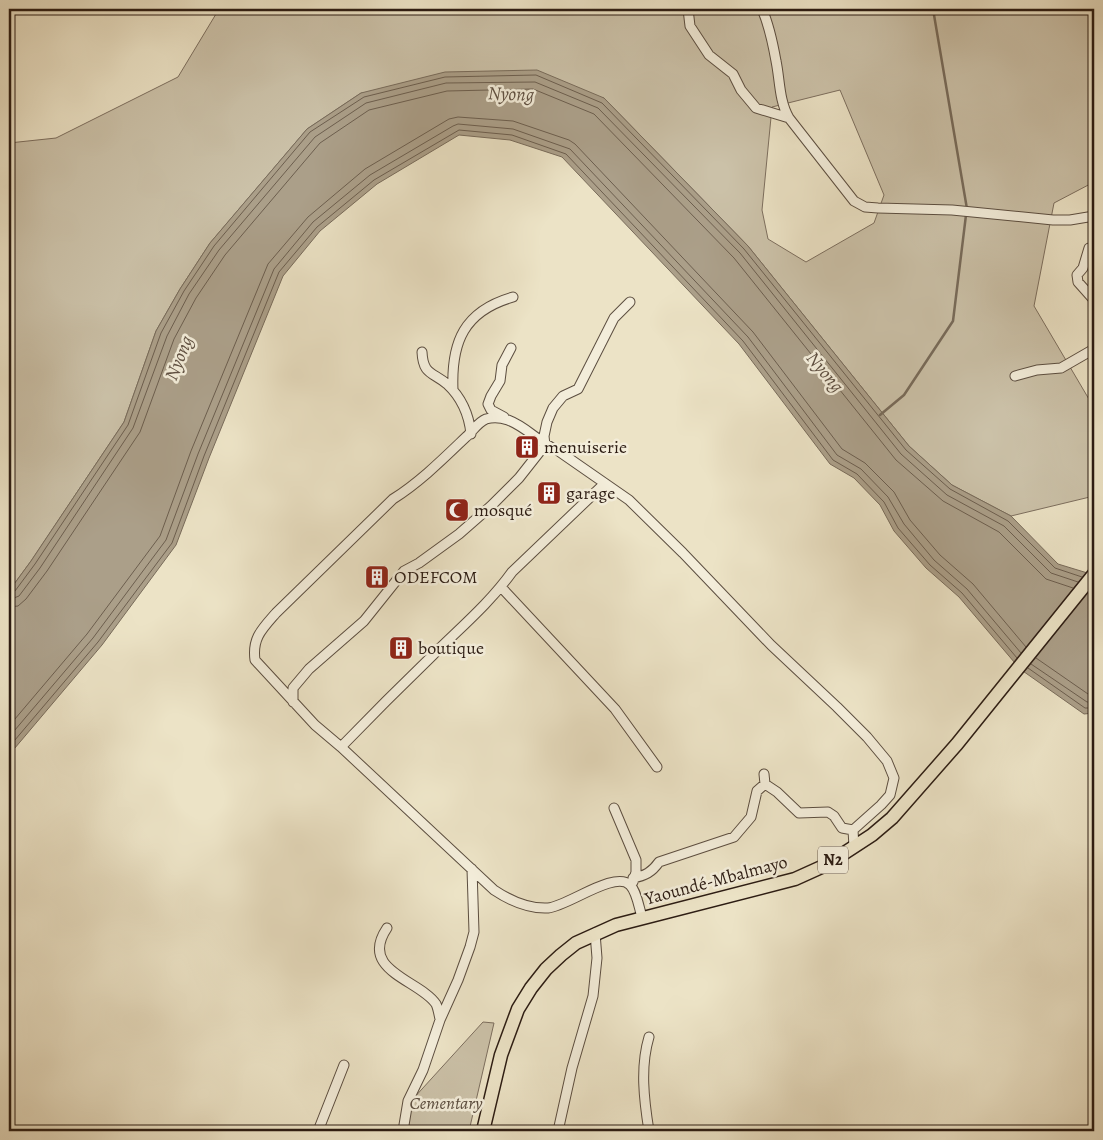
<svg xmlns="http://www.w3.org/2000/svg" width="1103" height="1140" font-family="Alegreya,serif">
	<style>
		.green { fill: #cbc1a8; stroke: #7c6e5e; fill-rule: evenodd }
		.water { fill: #ab9f89; stroke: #786b5a }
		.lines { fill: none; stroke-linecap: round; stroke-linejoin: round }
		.shore { stroke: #6c5e4e; stroke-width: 1 }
		.stream { stroke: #786b5a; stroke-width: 2.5 }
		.minor-casing { stroke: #5c4e40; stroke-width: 11 }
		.highway-casing { stroke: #2c1c13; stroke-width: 15 }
		.minor { stroke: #f3edda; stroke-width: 9 }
		.highway { stroke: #ece3c6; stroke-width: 12 }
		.labels { text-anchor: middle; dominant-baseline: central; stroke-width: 5; stroke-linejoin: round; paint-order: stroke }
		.shield { fill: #f3edda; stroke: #685b4f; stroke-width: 1 }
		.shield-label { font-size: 16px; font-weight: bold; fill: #2c1c13 }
		.poi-label { font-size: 18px; fill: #2c1c13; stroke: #f3edda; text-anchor: start }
		.street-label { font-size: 18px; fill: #2c1c13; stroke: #f3edda }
		.park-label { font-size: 18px; font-style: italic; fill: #5c4e40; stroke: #f3edda }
		.water-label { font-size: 19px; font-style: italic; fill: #5f5042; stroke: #f3edda }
	</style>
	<rect width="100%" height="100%" fill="#ece3c6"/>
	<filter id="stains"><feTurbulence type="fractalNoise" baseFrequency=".004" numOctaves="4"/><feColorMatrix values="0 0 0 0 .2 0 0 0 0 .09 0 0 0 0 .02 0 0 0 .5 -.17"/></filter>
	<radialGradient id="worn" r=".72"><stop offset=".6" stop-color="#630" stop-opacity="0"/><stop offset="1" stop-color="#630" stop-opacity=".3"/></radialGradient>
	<path class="green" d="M219,9H1090L1094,27V182L1054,203L1034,306L1093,406L1094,496L1011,516L952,485L909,446L748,246L604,98L361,93L307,129L210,243L180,289L156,331L124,422L31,561L9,591V143L56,138L178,77ZM840,90L884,195L874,223L806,262L768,239L762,210L772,107Z
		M483,1022L494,1023L469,1131H406L412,1100Z"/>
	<path class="water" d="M537,70L604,98L748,246L909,446L952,485L1011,516L1058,564L1094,575V713L1084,714L1020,669L959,597L926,568L894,531L880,505L854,478L830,464L739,344L562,157L510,140L459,135L377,184L320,231L283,276L209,458L176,545L102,645L9,755V591L31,561L124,422L156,331L180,289L210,243L307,129L361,93L445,72Z"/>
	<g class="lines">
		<path class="shore" d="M9,593L15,591L35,564L128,425L161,333L184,291L214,246L310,132L364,97L445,77L536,75L602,103L744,249L906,450L950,489L1008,521L1055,568L1082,577
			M9,600L19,596L40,568L133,428L167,336L189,294L219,250L315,137L366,103L446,83L535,82L598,108L740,253L901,454L947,495L1004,526L1051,573L1078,582
			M9,607L18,606L26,599L47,571L140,432L174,339L196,298L225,255L320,143L369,110L447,91L533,89L594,114L734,258L896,460L943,501L999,532L1046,579L1073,588
			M1036,658L1088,694H1094
			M1031,664L1087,702H1094
			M1028,668L1085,708H1094
			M9,726L87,634L160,536L191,451L268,264L308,217L365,169L449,119L458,117L513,121L569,140L575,144L753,332L842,449L865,463L894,492L910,520L940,555L973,584L1026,647
			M9,737L93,638L166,540L198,454L274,269L313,222L370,175L453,126L458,124L513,129L570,149L748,337L837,455L861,469L888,497L904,524L934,560L967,589L1021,653
			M9,747L98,642L172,543L204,456L279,272L317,227L374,180L459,130L512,135L566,154L743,341L833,460L857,474L884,502L898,528L930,565L962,593L1017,658"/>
		<path class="stream" d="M933,9L967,209
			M880,415L904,395L953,321L966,215"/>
		<defs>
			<path id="minor" d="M688,9L690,26L709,55L733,74L741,90L756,108L789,118
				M762,9C769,25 773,44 776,61C780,80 779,101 789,118L854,201L865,207L878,208L952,210L1053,220H1070L1094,216
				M1089,248L1083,268L1077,275L1078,282L1094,300
				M422,352C423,375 433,372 447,384C461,397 469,415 471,434
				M1015,376L1037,370L1061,368L1094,349
				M453,390C451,342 464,311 513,297
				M504,417L491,410L488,404L491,396L500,381L502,365L511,348
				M501,587L615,709L657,767
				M293,702V688L309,669L364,621L404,571L419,563L459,534L491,506L519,478L545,445L544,436L547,422L553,408L563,396L578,389L614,318L630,302
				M341,747C371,716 402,685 433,655C460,628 489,604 512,572L604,484
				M764,774L765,784L777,792L799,813L828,812L834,816L842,828L853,830
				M614,808L636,860V872L633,882
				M633,878C645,876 652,872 659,862L734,837L751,817L757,791L765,784
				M642,917C639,908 637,892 630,885C615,870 568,906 548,908C528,909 509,900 494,890L341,747L315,725L255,660C252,638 262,629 276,613L393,499C420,482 443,459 466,437C472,432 478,422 486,419C493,417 502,418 508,420C527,427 539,443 557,450L629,500L683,553L771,645L837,707L867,737L887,761L894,778L890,795L881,805L853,830L854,847
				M387,928C358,971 420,980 436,1004C438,1008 439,1015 440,1019
				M649,1037C640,1067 644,1100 649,1131
				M318,1131L344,1065
				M403,1131L408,1101L423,1070L440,1020L458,980L470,947L474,932L472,869
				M558,1131L572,1068L593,996L597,958L595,933"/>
			<path id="highway" d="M483,1131L501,1055L518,1009L531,988L546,969L561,955L576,943L616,925L795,879L826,865L872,835L892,818L957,744L1094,574"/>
		</defs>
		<use href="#minor" class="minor-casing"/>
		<use href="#highway" class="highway-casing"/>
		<use href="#minor" class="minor"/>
		<use href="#highway" class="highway"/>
	</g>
	<defs>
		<symbol id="building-square" viewBox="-11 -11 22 22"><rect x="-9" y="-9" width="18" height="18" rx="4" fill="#8f2418" stroke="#f3edda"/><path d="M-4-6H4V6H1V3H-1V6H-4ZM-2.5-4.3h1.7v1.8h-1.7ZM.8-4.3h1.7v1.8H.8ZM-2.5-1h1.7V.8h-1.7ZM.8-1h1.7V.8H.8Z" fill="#fff"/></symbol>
		<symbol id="mosque-square" viewBox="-11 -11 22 22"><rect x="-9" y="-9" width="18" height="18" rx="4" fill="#8f2418" stroke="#f3edda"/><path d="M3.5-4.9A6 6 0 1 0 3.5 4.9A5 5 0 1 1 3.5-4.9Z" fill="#fff"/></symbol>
	</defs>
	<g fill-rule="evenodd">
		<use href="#building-square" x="513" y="433" width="28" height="28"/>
		<use href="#building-square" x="535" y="479" width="28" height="28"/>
		<use href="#mosque-square" x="443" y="496" width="28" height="28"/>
		<use href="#building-square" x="363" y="563" width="28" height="28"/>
		<use href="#building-square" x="387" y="634" width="28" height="28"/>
	</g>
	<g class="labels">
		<rect class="shield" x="818" y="846.5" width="30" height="27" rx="4"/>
		<g class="shield-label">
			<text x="833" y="860">N2</text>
		</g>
		<g class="poi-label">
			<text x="544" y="447">menuiserie</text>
			<text x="566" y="493">garage</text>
			<text x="474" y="510">mosqué</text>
			<text x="394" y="577">ODEFCOM</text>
			<text x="418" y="648">boutique</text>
		</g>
		<g class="street-label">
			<text transform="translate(716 880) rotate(-15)">Yaoundé-Mbalmayo</text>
		</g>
		<g class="park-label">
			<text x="446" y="1103">Cementary</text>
		</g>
		<g class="water-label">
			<text transform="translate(511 94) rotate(2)">Nyong</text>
			<text transform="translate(179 358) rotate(-68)">Nyong</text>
			<text transform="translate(825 372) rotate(50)">Nyong</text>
		</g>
	</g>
	<rect width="1103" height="1140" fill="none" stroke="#ece3c6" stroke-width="30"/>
	<rect x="10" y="10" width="1083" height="1120" fill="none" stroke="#2c1c13" stroke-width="2.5"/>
	<rect x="15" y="15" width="1073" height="1110" fill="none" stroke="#2c1c13"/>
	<rect width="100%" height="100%" filter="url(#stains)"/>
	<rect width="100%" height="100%" fill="url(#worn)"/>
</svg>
